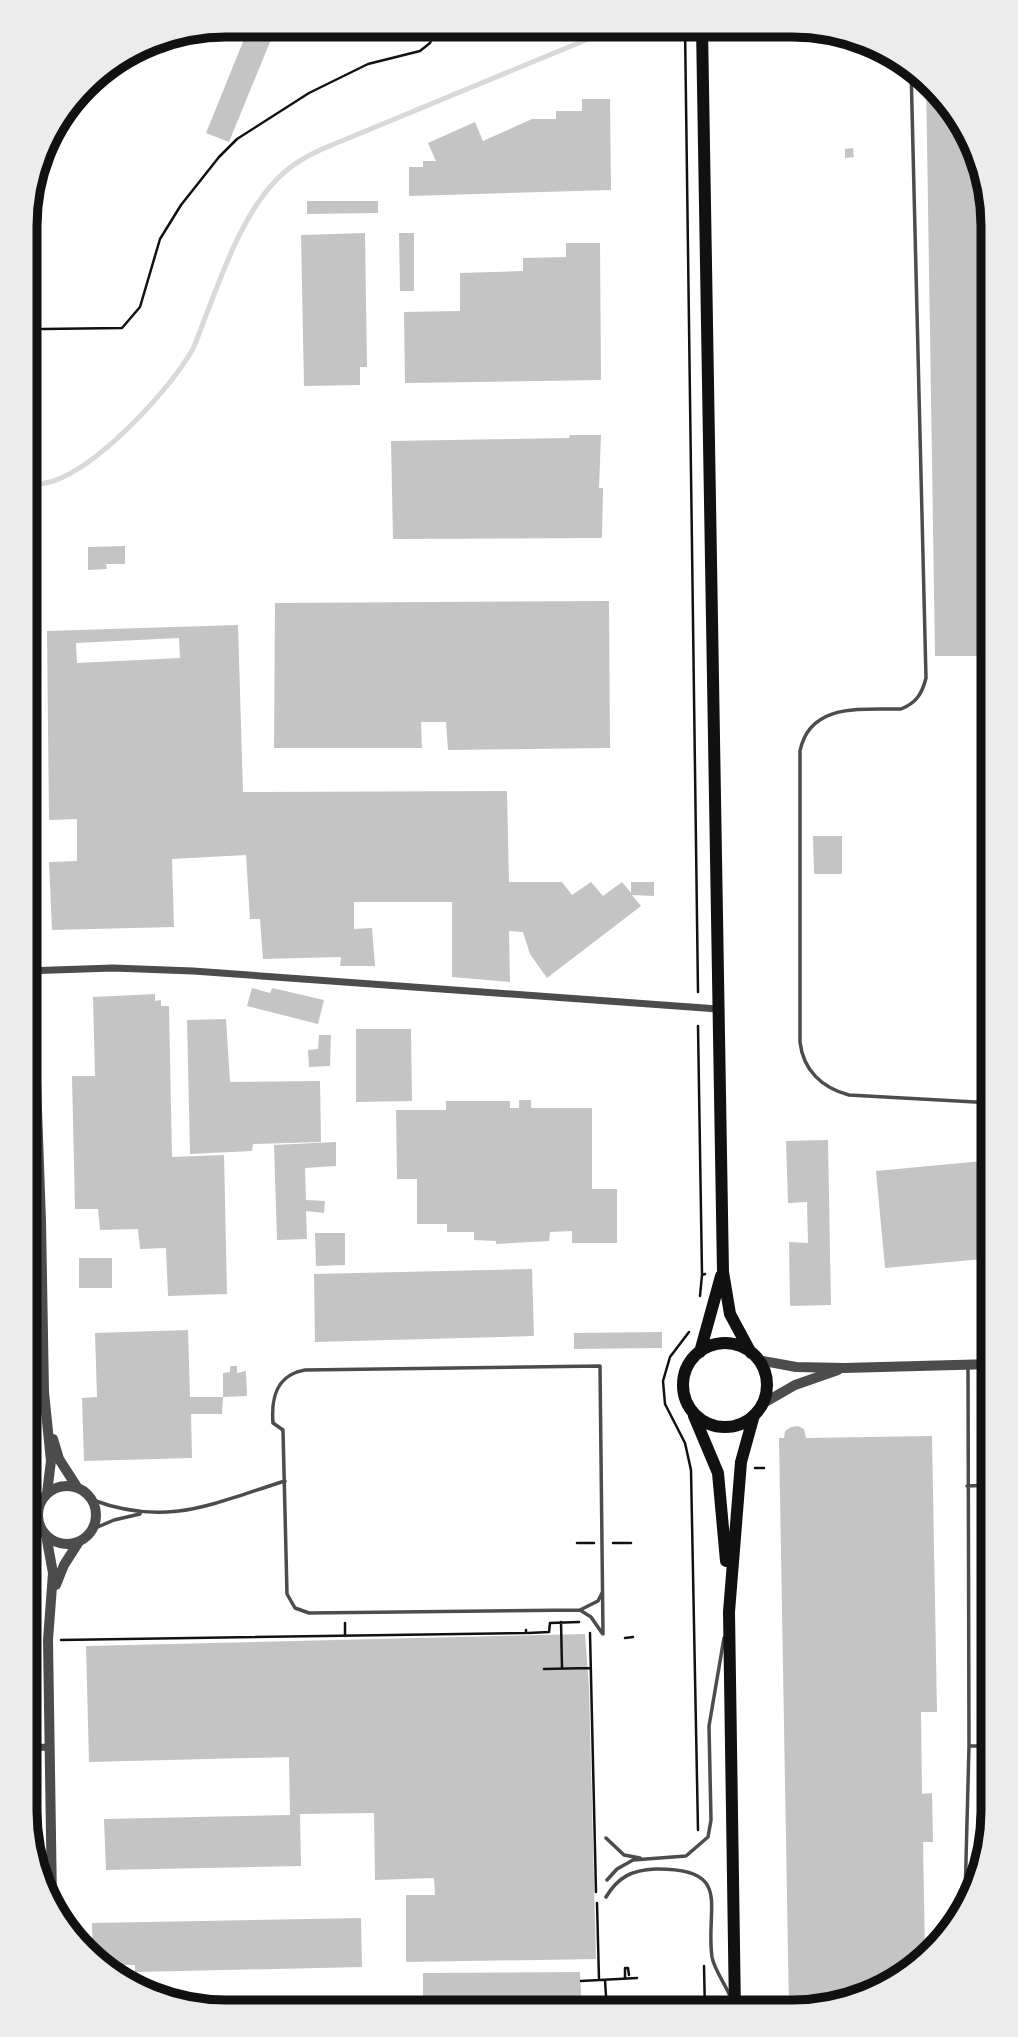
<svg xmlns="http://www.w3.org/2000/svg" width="1018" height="2037" font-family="'Varela Round',sans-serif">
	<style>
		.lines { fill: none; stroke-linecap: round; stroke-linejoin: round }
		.stream { stroke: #d9d9d9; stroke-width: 5 }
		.building { fill: #c4c4c4; fill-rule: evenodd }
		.path { stroke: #111; stroke-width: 2.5 }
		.service { stroke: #4c4c4c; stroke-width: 3.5 }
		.minor { stroke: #4c4c4c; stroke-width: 7 }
		.tertiary { stroke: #4c4c4c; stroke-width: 10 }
		.primary { stroke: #111; stroke-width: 12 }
		.rim { fill: none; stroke: #111; stroke-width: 9 }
	</style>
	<rect width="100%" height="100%" fill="#fff"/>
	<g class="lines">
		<path class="stream" d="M29,486C39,484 51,483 61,478C106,458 168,391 193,349C216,293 240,208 287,170C304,156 324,148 344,140L617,27"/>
	</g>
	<path class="building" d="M249,27L272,37L229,142L206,133Z
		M926,76L983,161L993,226V811H991L989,656H935Z
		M582,99H610L611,190L409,196V167H423V161H436L428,143L475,122L483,141L532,119H556V111H582Z
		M853,148L854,157L845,158V149Z
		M307,201H378V213L307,214Z
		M365,233L367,367H360V385L304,386L301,235Z
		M399,233H414V291H400Z
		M566,243H600L601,380L405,383L404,312L460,311V273L523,271V258L566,257Z
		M570,435H601L599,488H603L602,538L393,539L391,441L569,438Z
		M125,546V564H106L107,569L88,570V547Z
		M609,601L610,748L448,750L446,722H421L422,748H274L275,603Z
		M238,625L243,792L507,791L509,882H562L572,895L591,882L603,896L622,882L631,893V882H654V896L632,895L641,906L547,978L530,954L523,932L509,931L510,982L452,977V902H354V929L372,928L375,966H340L341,957L263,959L260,919H250L246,855L172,859L174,927L52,930L49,862L77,861V819L49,820L47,631ZM179,638L180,658L77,663L76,643Z
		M813,836H842V874H814Z
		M252,988L270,993L272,988L324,1000L318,1024L247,1006Z
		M155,994V1001L161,1000V1006H169L172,1157L224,1155L227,1294L168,1296L166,1248L140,1249L138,1229L100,1230L98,1209H75L72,1076H95L93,997Z
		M226,1019L230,1082L320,1081L321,1142L253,1144L252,1151L190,1154L187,1020Z
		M356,1029H411L412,1101L356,1102Z
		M319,1035H331L330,1066L309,1067L308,1050L318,1049Z
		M519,1100H531V1108H592V1189H617V1243H572V1231L550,1232L549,1241L496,1244V1241L474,1240V1232H447V1224H417V1179H397L396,1110H446V1101H510V1108H519Z
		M828,1140L831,1305L790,1306L789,1242L808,1243L807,1202L788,1203L786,1141Z
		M336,1142V1166L305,1168L306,1200L325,1201L324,1213L306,1211L307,1239L277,1240L274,1145Z
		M993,1160V1258L885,1268L876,1171Z
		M315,1233H345V1265L316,1266Z
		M79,1258H112V1288H79Z
		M532,1269L534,1336L315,1342L314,1274Z
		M188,1330L190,1397H223L222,1414H191L192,1458L84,1461L82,1398L97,1397L95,1333Z
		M662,1332V1348L574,1349V1333Z
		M230,1366H237V1373L246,1371L247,1396L223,1397V1373L230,1372Z
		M798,1426L804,1429L806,1438L932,1436L937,1712H921L922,1794L932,1793L933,1842H923L925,1953L857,2002L789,2012L779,1438H784L785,1431L791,1427Z
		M993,1538V1733H989L984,1539Z
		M585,1634L589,1687L596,1959L406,1962V1895H435L434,1878L375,1880L374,1813L300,1814L301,1866L106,1870L104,1819L290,1815L289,1757L89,1762L86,1646Z
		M989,1778H993V1825L990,1832Z
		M361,1918L362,1967L135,1972V1965H121V1971H112L93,1962L92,1923Z
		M580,1972L582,2012L324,2011V2004L423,2003V1973Z
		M244,2005L245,2011H199L188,2006Z"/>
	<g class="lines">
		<path class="path" d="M685,27L698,992
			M109,77L113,62
			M41,156L47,155L55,139L65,129
			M42,329L122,328L140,307L160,239L181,205L219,157L237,139L309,93L368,64L420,51L430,43L437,26
			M698,1026L702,1274
			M700,1296L702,1275L705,1274
			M689,1332L670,1357L663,1381L665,1404L685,1443L691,1470L698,1830
			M755,1468H764
			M27,1511V1525L32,1539
			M577,1543H594
			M613,1543H631
			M561,1622L562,1668
			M345,1623V1636
			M528,1633L549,1632L550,1623L579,1622
			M590,1633L596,1892
			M625,1638L633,1637
			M61,1640L526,1633V1630
			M544,1669L591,1668
			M597,1903L599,1980
			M704,1966L705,2012
			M625,1978V1968H628L629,1975
			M605,1980L607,2012
			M581,1981L637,1978"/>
		<path class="service" d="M911,68L926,678C922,694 916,703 901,709C862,710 810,702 800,751V1042C803,1070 822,1088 849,1095L993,1103
			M967,1486L993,1485
			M25,1500L40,1505
			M93,1500C167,1528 214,1503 285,1481
			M93,1529L114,1520L140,1514
			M602,1593L598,1601L580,1610L309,1613L295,1608L287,1594L283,1430L273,1423C271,1398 276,1375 305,1370L600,1366C601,1456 602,1545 603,1634
			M580,1610L591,1617L602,1633
			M969,1746H993
			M606,1838L624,1855L640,1858
			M607,1880L617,1869L633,1860L686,1856L708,1837L711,1820L709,1726L724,1638
			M606,1897C618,1877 632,1870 655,1869C734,1868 705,1906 712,1957C714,1969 725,1984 730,1996
			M965,1899L969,1746L968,1365"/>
		<path class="minor" d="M25,971L113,968L193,971L718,1009
			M25,1748L50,1747"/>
		<path class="tertiary" d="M27,197L32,970L41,1221L44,1392L51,1461L47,1493
			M758,1360L796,1367L844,1368L993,1364
			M762,1404L795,1385L838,1370
			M53,1439L59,1459L77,1487
			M38 1515a29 29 0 1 1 58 0a29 29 0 1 1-58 0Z
			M46,1535L53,1573L48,1640L52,1901
			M56,1585L64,1565L78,1543"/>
		<path class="primary" d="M702,27L723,1272L730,1314L751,1353
			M63,114C78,102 86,91 94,74
			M683 1385a42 42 0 1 1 84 0a42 42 0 1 1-84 0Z
			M700,1352L721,1276
			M694,1416L718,1473L726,1561
			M735,2012L729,1612L741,1462L754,1415"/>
	</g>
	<path d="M0 0H1018V2037H0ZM226 37H792A189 189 0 0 1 981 226V1811A189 189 0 0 1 792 2000H226A189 189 0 0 1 37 1811V226A189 189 0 0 1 226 37Z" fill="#ececec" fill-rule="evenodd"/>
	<path class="rim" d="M226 37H792A189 189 0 0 1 981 226V1811A189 189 0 0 1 792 2000H226A189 189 0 0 1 37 1811V226A189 189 0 0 1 226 37Z"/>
</svg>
